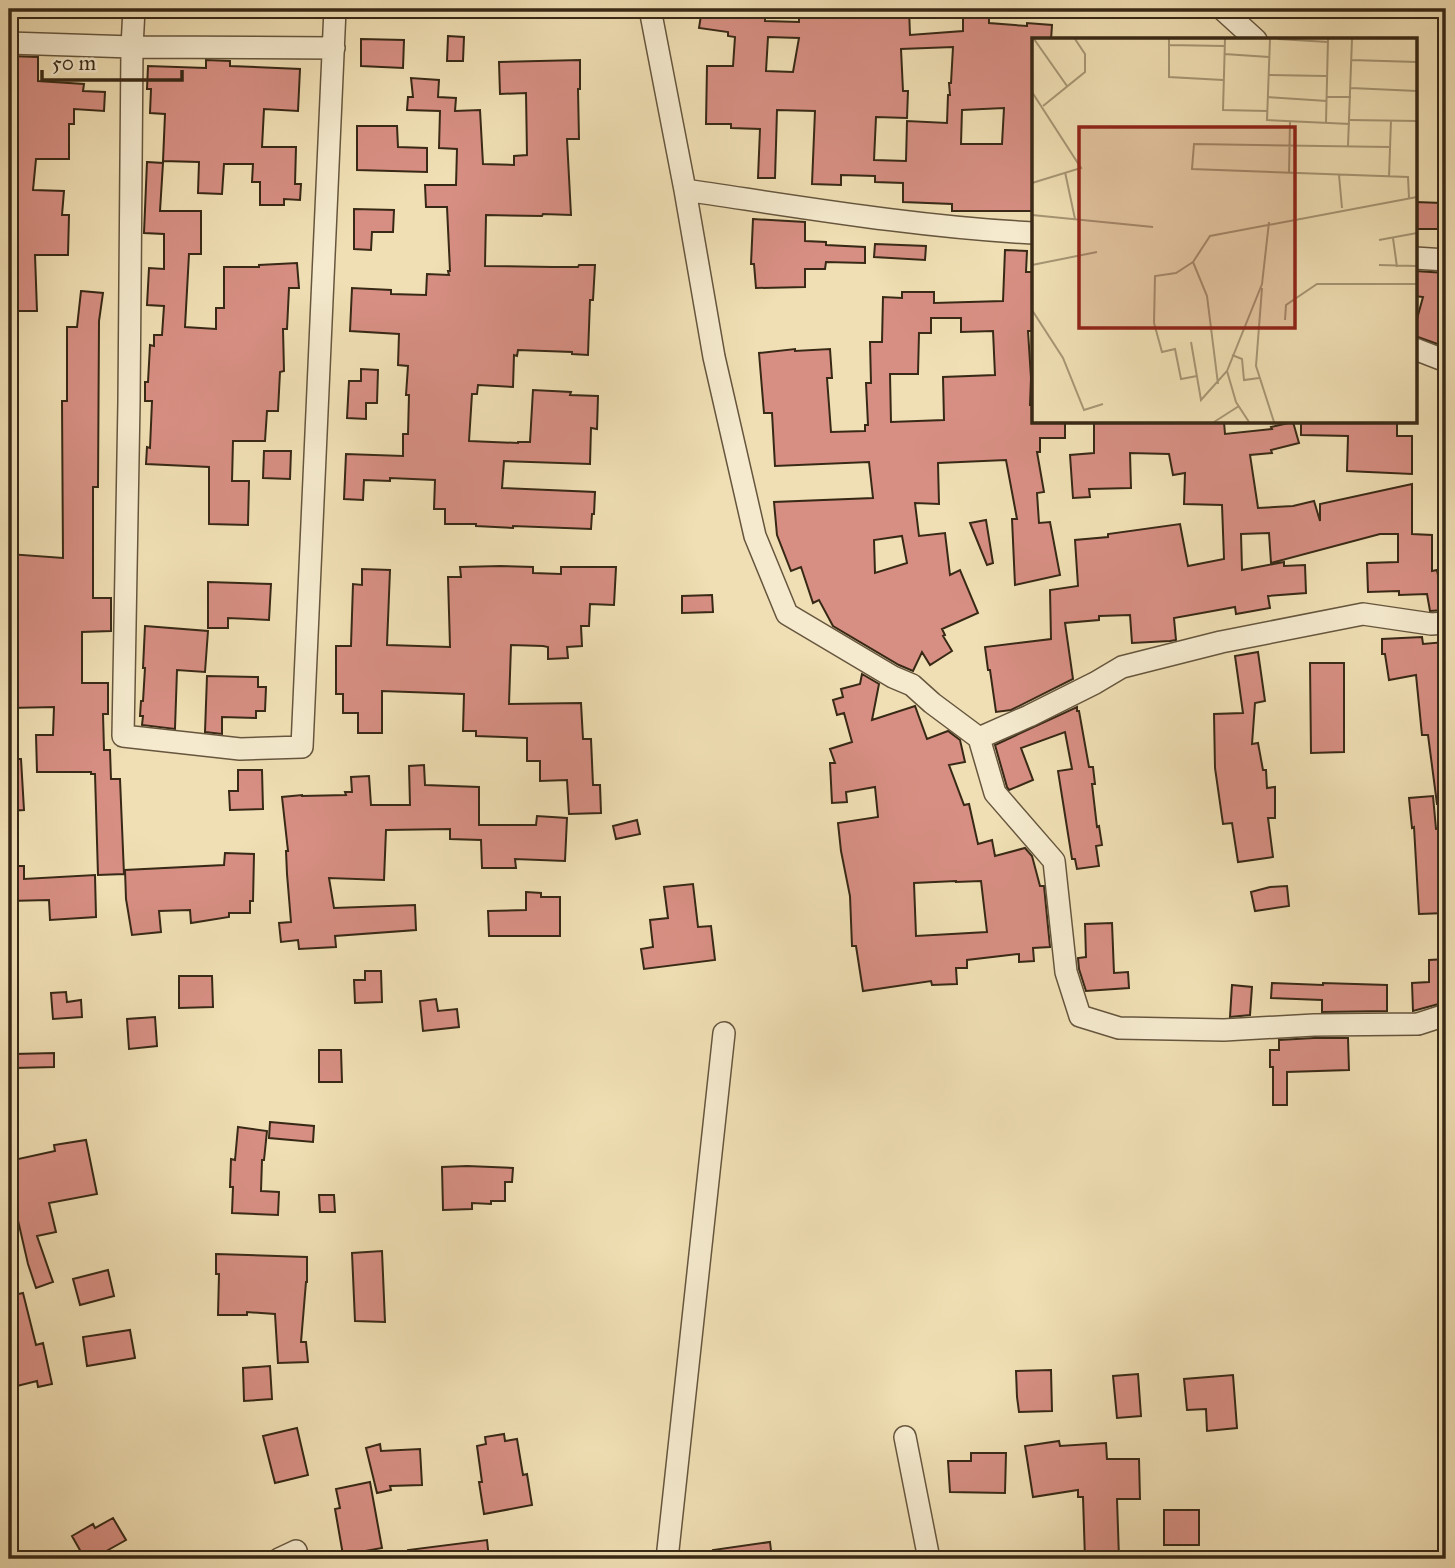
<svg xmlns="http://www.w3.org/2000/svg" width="1455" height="1568" font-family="'IM FELL Great Primer',serif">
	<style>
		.building { fill: #d78f83; stroke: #382916; stroke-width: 2; fill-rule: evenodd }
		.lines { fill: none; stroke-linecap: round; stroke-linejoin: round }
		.minor-casing { stroke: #66563e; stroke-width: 24 }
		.minor { stroke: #f5eace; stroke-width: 21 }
		.inset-road { fill: none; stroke: #a69675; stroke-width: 2 }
		.view { fill: #8f2418; fill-opacity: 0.15; stroke: #8f2418; stroke-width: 3.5 }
		.inset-edge { fill: none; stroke: #382916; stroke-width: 3.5 }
	</style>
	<rect width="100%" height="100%" fill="#f0dfb4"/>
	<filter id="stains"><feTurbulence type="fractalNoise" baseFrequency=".00286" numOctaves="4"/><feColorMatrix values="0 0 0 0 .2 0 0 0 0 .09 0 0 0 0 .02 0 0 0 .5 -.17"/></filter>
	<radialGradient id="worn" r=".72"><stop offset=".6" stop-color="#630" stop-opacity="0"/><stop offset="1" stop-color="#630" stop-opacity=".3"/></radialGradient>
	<path class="building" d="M702,9L725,10L724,16L765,18V21L799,22V9H909L910,35L963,31V9H989V23L1027,26V23L1052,25L1051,40H1033V211H952V204L903,202V183L875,182V176L841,175V185L812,184L815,111L777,110L775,178H758L760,129L731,128V124H706L707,66H733L735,37L728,36V32L699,28ZM768,37L799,38L793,72L766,71ZM953,47L951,83H949L950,95H948L947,123L907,121L906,161L874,160L876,117L907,118L908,91H903L901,49ZM1004,108L1002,144H961L962,110Z
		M448,36L464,37L463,61H447Z
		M361,39L404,40L403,68L361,66Z
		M9,56L38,57V81L84,84L83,91L105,92L104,111L74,109V124H69V159H36L33,190L64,191L62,215H69L68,255H35L37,311H9V191L12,160L18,161V130H9Z
		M206,60L230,61V66L300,69L298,111L264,109L262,147H296L295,184H301L300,200L284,199V205H260V182H252L253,164H224L222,194L198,193L199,162L163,161L165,114L150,113L151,89H147L148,66L206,68Z
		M580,60V89H578L579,139H567L571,215L543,214L542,216L486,215L485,266L553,267H578L579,265H595L593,300H590L588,355L572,354V352L518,350L517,356L514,355L513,387L478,385L477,394H472L469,441L518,443V442H530L533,390L571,392L570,395L598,396L597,429L591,428L590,464L504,461L502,488L595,492L594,514H592L591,529L513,526V528L476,526V524H445V509H434L435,480L390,478V481L364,480L363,500L344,499L346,454L403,456V434H408L409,395H406L408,366L398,365L399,334L350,331L352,288L391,290V294L426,295L427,274L449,275L448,271H450L447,207H426L425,185H456L457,149L439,148L440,111L407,110L408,97H413L411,78L439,80L438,97L456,98L455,111L480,110L483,164L514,165V156L527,155L526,93L500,94L499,62Z
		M357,126H397L398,147L427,148V172L357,170Z
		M147,162L163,163L160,211H201V254H189L185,327L216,329V308H224V267H259V265L297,263L299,288H289L287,329H283L284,371L280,372L278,411H267L265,441H233L232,481H249L248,525L209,524V467L146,464L147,447L150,448L152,401H145V382H148L150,345L154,346V335H162L164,306L147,305L149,268L164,269V234L144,233Z
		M1415,202L1442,203L1441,229H1415Z
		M354,209L394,210L393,232H372L371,250L354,249Z
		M753,219L805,222V241L826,242V245L865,247V263L826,262L825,269H805V287L756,288L754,264H751Z
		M875,244L926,246L925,260L874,257Z
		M1005,250L1027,251L1026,272H1033V331H1028L1031,378L1030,405H1032L1033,422H1065V438H1040V452H1037L1044,492L1037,493L1039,523L1050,522L1060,575L1015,585L1012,519H1017L1006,460L938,463L939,504L915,503L919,536L945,533L950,575L960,570L978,613L942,629L945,635L943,636L952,651L930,665L922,652L913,671L899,665L833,626L819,600L813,603L801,567L791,571L777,535L774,502L873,498L869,462L775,466L772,413H764L759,353L795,349V351L830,349L832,378H827L831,432L865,431V425H868L866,383H871L870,342H882L883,297L902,298V292H934V303L1003,301ZM931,318H961V332L993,331L995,375L943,377L944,420L891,422L890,374H918L919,333H931ZM902,536L907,563L875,573L874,540Z
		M1415,271L1446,273V335L1443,346L1415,336V326L1423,297L1415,296Z
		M81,291L103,293L99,321L98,487H93V598H111V631L82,632V683H108V714H103L104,750H110L111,779H120L124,874L98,875L95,774H91V772H37L36,735H53L54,707L9,708V554L63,558L62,401H67V327H77Z
		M361,369L378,370L377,403H366V419L347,418L349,381H361Z
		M1094,422H1224L1225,434L1272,429L1271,427L1293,422L1299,443L1271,450L1272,453L1250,455L1258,508L1293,506L1314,501L1320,521V504L1412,484V534L1432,535V571L1437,570L1445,610L1430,611L1427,594L1399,595V591L1368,592L1367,563L1398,562V534H1380L1271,563L1269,533L1241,534L1242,570L1284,562V566L1305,565L1306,593L1268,596L1270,608L1236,614L1235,607L1174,618L1176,640L1170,641L1132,643L1130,615L1099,616V620L1065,623L1073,679L1011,710L996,712L990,670H988L985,647L1051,639L1050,590L1078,586L1075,540L1108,537V534L1180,524L1188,566L1224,559L1222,505L1184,504L1185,473L1173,475L1169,454L1130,453L1131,488L1089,489L1090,497L1073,498L1070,455L1094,453Z
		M1301,422H1397V436H1412V474L1347,471L1348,436L1301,435Z
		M264,451H291L290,479L263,478Z
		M986,520L993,563L987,565L970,523Z
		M500,566L533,567V573L561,574V567H616L614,605L590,604L589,626H581L582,646L567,647L568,658L548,659V647L543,646L511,645L509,704L581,703L583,739H591L593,785H600L601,813L569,814L567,780L540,781V761H527V738L476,736V731H463L464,694L382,691V733H358V713H343V694H336V646H351L353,584L362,585V569L390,570L387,645L450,647L448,577H461L460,567Z
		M208,582L271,584L269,620L228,618V628H208Z
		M712,595L713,612L682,613V596Z
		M145,626L208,631L205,672L177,670L175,729L142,725L143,716H140L141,701H143L145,668H143Z
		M1422,637L1423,644L1445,642L1446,658V803L1437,804L1428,735H1422L1416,675L1389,680L1385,654H1382V639Z
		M1258,652L1265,701L1255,703L1252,744L1258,743L1263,770H1266L1267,788L1275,787V818H1268L1273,857L1238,862L1232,823L1223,824L1215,768L1214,714L1243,713L1235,656Z
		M1310,663H1344V752L1311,753Z
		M862,674L879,684L872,720L915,706L927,739L948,731L960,740L965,762L949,765L964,805L969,804L978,844L992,840L995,856L1025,848L1032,856L1040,886H1044L1050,947L1033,948L1034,961L1019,962V954L967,960V968H956L957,984L932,985L931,981L863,991L856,946H852L850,896L841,851L838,823L878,817L875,787L846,792L847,802L832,803L830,763H835L830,749L852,742L844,713L837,715L833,700L843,697L841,689L860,684ZM956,881V882L981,881L987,932L916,936L914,883Z
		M207,676L258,677V687H266L265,711H256V718L222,717V734L205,732Z
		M1077,707V711H1079L1089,767H1093L1095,784H1092L1097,827L1099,826L1102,845L1096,846L1099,866L1077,869L1075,859H1072L1058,771L1072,769L1065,732L1021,748L1033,780L1009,790L1007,787L995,745Z
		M9,759H21L24,810L9,811Z
		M424,765L425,785L479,787V825H536L537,816L567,818L565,861L515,859L516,868H482L481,840L450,839V829L386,830L384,880L329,878L334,908L415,905L416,930L335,936L336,947L299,949L298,940L281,942L279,923L291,922L287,874L286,851H288L282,797L302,795V796L346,795L345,792H352L351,777L369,776L371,805H410L409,766Z
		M238,770H262L263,809L230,810L229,791H238Z
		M1433,796L1436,829L1445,828L1446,913L1419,914L1414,827L1412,828L1409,798Z
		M637,820L640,834L616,839L613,826Z
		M225,853L254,854L253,901H250V913H229V917L191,923L190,910L159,911L161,932L132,935L126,899L125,870L224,865Z
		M9,866H24V879L95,875L96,917L50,920L49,900L9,901Z
		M693,884L698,927L711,926L715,960L644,969L641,949L653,947L650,920L668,918L664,887Z
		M1287,886L1289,906L1255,911L1251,892L1270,887Z
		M526,892L541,893V897H560V936H489L488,911L526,910Z
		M1112,923L1114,973L1128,972L1129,988L1086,991L1079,969L1078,958L1086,957L1085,924Z
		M1446,959V1002L1413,1011L1412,983L1429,982V960Z
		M365,971H381L382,1002L355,1003L354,980H365Z
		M179,976H212L213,1007L179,1008Z
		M1272,983L1323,985V983L1387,985V1011L1322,1012V1000L1271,998Z
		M1232,985L1252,987L1250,1015L1230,1017Z
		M66,992L67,1002L81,1000L82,1017L53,1019L51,993Z
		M436,999L438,1011L457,1009L459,1027L423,1031L420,1001Z
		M155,1017L157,1046L129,1049L127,1019Z
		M1314,1038H1348L1349,1070L1287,1072V1105H1273V1067H1270V1050H1279V1040Z
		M319,1050H341L342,1082H319Z
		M54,1053V1067L15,1068L14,1054Z
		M270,1122L314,1126L313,1142L269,1138Z
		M238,1127L267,1131L264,1160H262L261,1191L279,1192L278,1215L232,1213L233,1187H230L231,1159L235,1160Z
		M86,1140L97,1194L49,1203L56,1232L37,1236L53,1282L36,1288L28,1264L14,1203L9,1205V1161L55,1151L54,1145Z
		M467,1166L513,1168L512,1182H505V1201H491V1204L472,1203V1209L443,1210L442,1167Z
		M319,1195H334L335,1212H320Z
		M382,1251L385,1322L355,1321L352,1253Z
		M216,1254L307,1257V1282H306L301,1342H306L308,1362L278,1363L275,1314L247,1312V1315H218L219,1274H216Z
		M108,1270L114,1296L80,1305L73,1279Z
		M23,1293L36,1345L43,1343L52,1384L38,1387L37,1381L9,1388V1296Z
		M130,1330L135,1358L87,1366L83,1337Z
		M270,1366L272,1399L244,1401L243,1368Z
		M1051,1370L1052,1411L1019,1412L1017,1397L1016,1371Z
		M1138,1374L1141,1416L1117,1418L1113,1376Z
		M1233,1375L1237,1428L1207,1431L1206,1409L1187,1410L1184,1379Z
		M297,1428L308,1475L275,1483L263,1436Z
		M504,1434L505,1441L517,1439L523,1475L527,1474L532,1505L484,1514L479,1482H482L477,1446L486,1444L485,1437Z
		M1059,1441L1060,1446L1106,1443L1107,1459H1139L1140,1499H1117L1119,1558L1085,1559L1083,1497H1078V1490L1033,1497L1025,1446Z
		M380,1444L381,1451L420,1449L422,1485L390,1486L391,1490L377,1493L366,1448Z
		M971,1453H1006L1005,1493L950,1492L948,1461H971Z
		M370,1482L382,1548L343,1555L335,1509L340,1508L336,1489Z
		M1164,1510H1199V1545H1164Z
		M113,1518L126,1540L92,1559H85L72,1536L93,1524L95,1528Z
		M487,1540L489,1559H409L408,1550Z
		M770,1542L772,1559H714L713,1550Z"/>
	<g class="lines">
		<defs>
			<path id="minor" d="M134,9L132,47L129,402L123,736L240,749L302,747L335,9
				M650,9L685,190L714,357L755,536L787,614L893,677L912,685L932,703L979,738L1029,716L1095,683L1122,667L1221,642L1363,614L1431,624L1446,623
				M1222,9L1256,40
				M9,43L132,47L334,48
				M685,190C801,207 917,227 1033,233
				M1415,258L1446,260
				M1415,349L1446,361
				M979,738L995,793L1054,861L1066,972L1080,1016L1119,1028L1224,1030L1314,1025L1418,1024L1446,1015
				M905,1437L929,1559
				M279,1559L296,1551L298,1559
				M667,1559L724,1033"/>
		</defs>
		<use href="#minor" class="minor-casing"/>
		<use href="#minor" class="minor"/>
	</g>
	<g transform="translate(1032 38)">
		<rect width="385" height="385" fill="#f0dfb4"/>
		<path class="inset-road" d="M2,1L35,48M137,1V7L192,8M193,1L191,72L235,73M238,1L235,82L318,86M246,1L296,4M137,7V39L191,42M192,16L237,19M319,22L385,24M237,37L294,38M319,50L385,53M0,54L49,130L0,145M236,59L295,63M295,59H319M11,68L53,34V16L43,1M318,82L385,83M294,84L296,1M316,108L320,1M357,109L162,106L160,131L376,139L377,160M33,134L43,181M257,135L258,83M307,137L310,170M357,139L359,82M0,177L121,189M361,200L365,229M347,202L385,195M161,224L144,235L123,238L122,285L130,314L143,311L149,341L165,338M0,227L65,214M347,227L384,228M230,250L224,328L242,384M0,272L31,320L52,372L71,366M253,282L254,267L285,246H385M159,304L169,362L195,333L230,246L237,184M200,317L210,321L212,342L227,340M195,333L204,364L217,384M186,346L175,258L161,224L178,198L385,159M182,384L207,368"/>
		<path class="view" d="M47,89H263V290H47Z"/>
		<rect width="385" height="385" class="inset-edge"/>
	</g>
	<rect width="1455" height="1568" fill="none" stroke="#f0dfb4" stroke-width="35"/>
	<rect x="10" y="10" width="1434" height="1547" fill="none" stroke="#382916" stroke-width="3.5"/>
	<rect x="18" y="18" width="1420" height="1533" fill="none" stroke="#382916" stroke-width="2"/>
	<path d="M42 70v10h140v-10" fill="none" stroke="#382916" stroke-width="3.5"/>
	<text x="52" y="70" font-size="21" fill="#382916" stroke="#f5eace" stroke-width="5" paint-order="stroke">50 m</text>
	<rect width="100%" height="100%" filter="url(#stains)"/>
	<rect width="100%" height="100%" fill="url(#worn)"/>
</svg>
